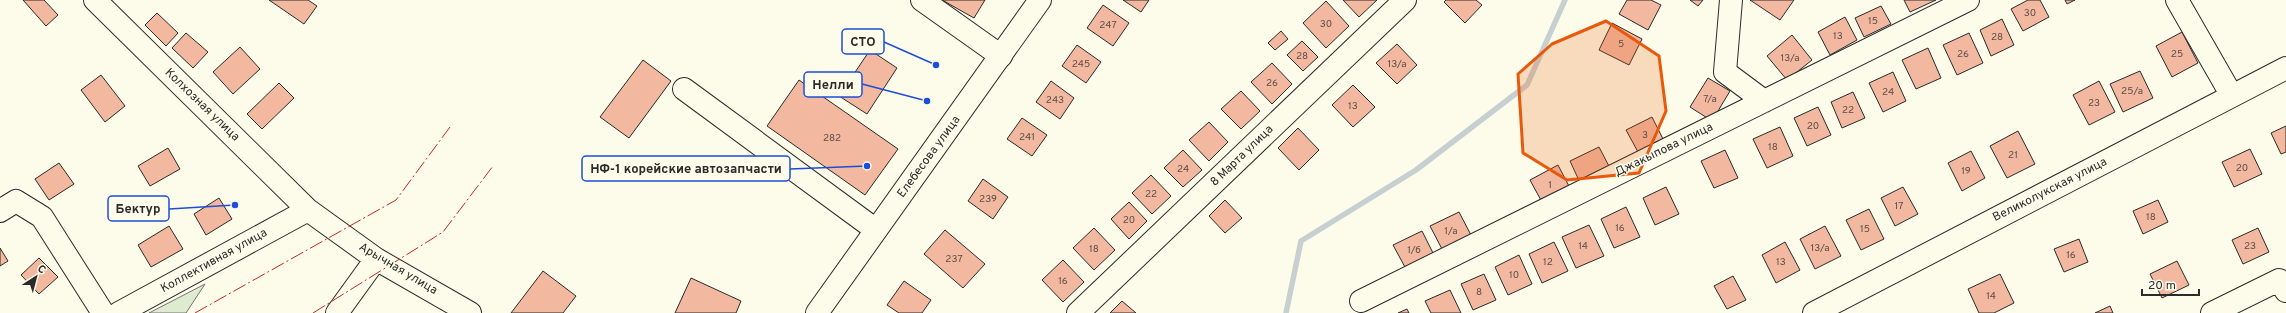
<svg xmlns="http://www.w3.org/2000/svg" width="2286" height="313" font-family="Overpass,sans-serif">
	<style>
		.green { fill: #deebd1; stroke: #74746e }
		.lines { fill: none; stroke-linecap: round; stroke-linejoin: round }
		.stream { stroke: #c7d0d0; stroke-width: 5.5 }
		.building { fill: #f2b8a0; stroke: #2b2b2b }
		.minor-casing { stroke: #2b2b2b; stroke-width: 24 }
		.major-casing { stroke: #2b2b2b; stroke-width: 24 }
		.minor { stroke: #fdfbea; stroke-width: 22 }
		.major { stroke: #fdfbea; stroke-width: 22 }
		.power { stroke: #c62828; stroke-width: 1; stroke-dasharray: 14 3 2 3; stroke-linecap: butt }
		.marked { fill: #e8590c; fill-opacity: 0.2; stroke: #e8590c; stroke-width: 3; stroke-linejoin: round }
		.labels { text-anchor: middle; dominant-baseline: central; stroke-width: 3; stroke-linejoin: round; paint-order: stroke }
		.number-label { font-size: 10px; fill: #5d4e48 }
		.street-label { font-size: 12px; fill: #2b2b2b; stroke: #fdfbea }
		.leader { fill: none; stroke: #1d4ed8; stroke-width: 1.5 }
		.callout-dot { fill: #1d4ed8; stroke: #fdfbea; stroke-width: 1.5 }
		.callout { fill: #fdfbea; stroke: #1d4ed8; stroke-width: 1.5 }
		.callout-label { font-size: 13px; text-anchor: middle; font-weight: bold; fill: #2b2b2b }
	</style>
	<rect width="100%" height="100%" fill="#fdfbea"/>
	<path class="green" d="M205,284L186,313H149Z"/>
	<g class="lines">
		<path class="stream" d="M1286,313L1301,241L1416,170L1527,85L1565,0"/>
	</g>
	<path class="building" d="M23,0H44L58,15L46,26Z
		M269,0H308L317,6L304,24Z
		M942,0H985L974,18Z
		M1123,0H1149L1141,12Z
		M1343,0H1377L1359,17Z
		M1446,0H1476L1482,5L1465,23L1444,2Z
		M1627,0H1651L1661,5L1648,30L1619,14Z
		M1690,0H1703L1698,6Z
		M1750,0H1794L1780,20Z
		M1904,0H1936L1910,12Z
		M2028,0H2040L2049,17L2023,31L2011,9Z
		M2065,0H2075L2067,4Z
		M1326,1L1349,26L1326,48L1303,23Z
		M1103,5L1129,23L1113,46L1087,28Z
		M1881,6L1891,24L1864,37L1855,18Z
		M157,13L178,33L166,46L145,25Z
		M1845,17L1857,40L1830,55L1818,32Z
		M2002,19L2014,45L1991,56L1980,30Z
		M1612,23L1642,39L1629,65L1599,50Z
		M1281,31L1288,39L1275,50L1268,43Z
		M2182,32L2198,63L2172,77L2156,46Z
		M186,33L208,52L193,68L172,48Z
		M1969,33L1983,63L1957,75L1943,45Z
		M1792,35L1812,60L1787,80L1767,56Z
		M1302,41L1318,57L1303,71L1287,55Z
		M1397,44L1417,65L1397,84L1376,63Z
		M1077,45L1101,62L1086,83L1062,66Z
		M240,47L260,69L233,94L213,72Z
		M1928,48L1941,78L1916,89L1902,60Z
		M870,50L897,68L867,114L839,96Z
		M643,60L671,81L629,138L600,117Z
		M1272,63L1292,84L1272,104L1251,82Z
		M2140,71L2153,98L2123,112L2110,84Z
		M1893,72L1906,101L1883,112L1869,83Z
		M101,75L125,106L105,122L81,90Z
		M1708,78L1730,91L1712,121L1690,107Z
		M799,80L898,149L865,195L767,126Z
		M1051,81L1074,98L1060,119L1036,102Z
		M2099,81L2115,112L2089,125L2073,95Z
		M279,83L294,98L262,129L247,114Z
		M1353,85L1375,107L1353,127L1332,105Z
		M1241,91L1260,111L1241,129L1221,109Z
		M1853,92L1865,118L1842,128L1831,102Z
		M1818,107L1831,135L1807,146L1794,118Z
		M1652,117L1663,139L1638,152L1626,130Z
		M1022,118L1047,135L1032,156L1007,139Z
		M1209,122L1228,142L1209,161L1189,140Z
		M2286,126V152L2281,154L2271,133Z
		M1780,127L1793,156L1767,168L1753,139Z
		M1298,128L1319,150L1299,170L1278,148Z
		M2018,131L2035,164L2007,178L1990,146Z
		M1599,147L1612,172L1582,187L1570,161Z
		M168,148L180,169L150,186L138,166Z
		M2250,149L2262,174L2234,187L2222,162Z
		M1183,150L1202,170L1183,187L1164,168Z
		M1725,150L1738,178L1714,188L1701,161Z
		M1971,151L1985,178L1962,191L1948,163Z
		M59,163L74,184L49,200L35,179Z
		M1558,165L1571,190L1543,204L1530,180Z
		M1151,175L1171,196L1152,214L1132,193Z
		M983,179L1008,197L993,219L968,201Z
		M1666,187L1679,214L1655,225L1643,198Z
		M1903,187L1918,214L1895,226L1881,198Z
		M219,198L232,219L206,235L194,214Z
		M1225,200L1242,218L1225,233L1209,216Z
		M2158,200L2168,222L2143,234L2133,211Z
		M1129,202L1147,221L1129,239L1111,219Z
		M1626,207L1640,237L1614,248L1601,219Z
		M1869,209L1884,239L1861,250L1846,220Z
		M1459,212L1472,237L1443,251L1430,226Z
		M1589,225L1604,256L1576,268L1562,237Z
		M169,226L183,249L151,267L138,245Z
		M1825,226L1841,256L1815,269L1800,239Z
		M1094,228L1115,250L1094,270L1073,248Z
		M2258,228L2269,252L2243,264L2232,240Z
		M945,230L985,264L963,288L924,254Z
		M1422,231L1434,255L1406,269L1393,245Z
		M2079,239L2088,262L2064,272L2054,249Z
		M1554,242L1568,271L1542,283L1529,254Z
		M1785,242L1800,270L1776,283L1762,255Z
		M0,248L8,261L0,266Z
		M1519,255L1532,284L1508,295L1495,267Z
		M39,258L58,277L39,294L21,275Z
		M1063,260L1084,282L1063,302L1042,280Z
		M2177,261L2189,285L2162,298L2150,274Z
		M543,271L576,296L563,313H511Z
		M1484,274L1496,300L1473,310L1461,284Z
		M2000,274L2014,303L1994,313H1979L1968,289Z
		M1733,276L1746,300L1727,309L1714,286Z
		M691,278L741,301L736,313H675Z
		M904,281L931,300L922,313H899L887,305Z
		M1450,290L1461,313H1431L1425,301Z
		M1122,301L1136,313H1110Z
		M2110,306L2113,313H2095Z
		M1407,309L1409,313H1398Z"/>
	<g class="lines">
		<defs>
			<path id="minor" d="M95,0L308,210L376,259L470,313
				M922,0L1001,56
				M1731,0L1725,72L1764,101
				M2177,0L2232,96
				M684,89L876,230
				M0,211L16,201L42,217L103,313
				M1361,301L1968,0
				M119,313L308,210
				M337,313L376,259
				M1078,313L1405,0
				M1814,313L2286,68
				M2212,313L2279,280L2286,291"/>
			<path id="major" d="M817,313L1040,0"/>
		</defs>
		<use href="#minor" class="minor-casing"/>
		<use href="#major" class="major-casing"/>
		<use href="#minor" class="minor"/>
		<use href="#major" class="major"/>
		<path class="power" d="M195,313L396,200L450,127
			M313,313L443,232L493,166"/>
	</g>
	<path class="marked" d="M1606,21L1659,56L1666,111L1639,173L1567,180L1523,153L1518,74L1552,44Z"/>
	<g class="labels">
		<g class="number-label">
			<text x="2030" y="13">30</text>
			<text x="1873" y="21">15</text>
			<text x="1326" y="24">30</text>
			<text x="1108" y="25">247</text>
			<text x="1838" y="36">13</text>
			<text x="1997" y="37">28</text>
			<text x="1621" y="44">5</text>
			<text x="1963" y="54">26</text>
			<text x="2177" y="54">25</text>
			<text x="1302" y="56">28</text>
			<text x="1790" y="58">13/а</text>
			<text x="1081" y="64">245</text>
			<text x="1397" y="64">13/а</text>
			<text x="1272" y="83">26</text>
			<text x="2132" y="91">25/а</text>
			<text x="1888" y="92">24</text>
			<text x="1710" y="99">7/а</text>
			<text x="1055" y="100">243</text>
			<text x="2094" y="103">23</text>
			<text x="1353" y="106">13</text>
			<text x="1848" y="110">22</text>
			<text x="1813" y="126">20</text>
			<text x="1645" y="135">3</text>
			<text x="1027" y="137">241</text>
			<text x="832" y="138">282</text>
			<text x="1773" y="147">18</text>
			<text x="2013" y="155">21</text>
			<text x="2242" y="168">20</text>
			<text x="1183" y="169">24</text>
			<text x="1966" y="171">19</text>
			<text x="1550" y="185">1</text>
			<text x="1151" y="194">22</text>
			<text x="988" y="199">239</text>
			<text x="1899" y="206">17</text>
			<text x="2151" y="217">18</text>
			<text x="1129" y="220">20</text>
			<text x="1620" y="228">16</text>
			<text x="1865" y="229">15</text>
			<text x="1451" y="231">1/а</text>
			<text x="1583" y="246">14</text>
			<text x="2250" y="246">23</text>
			<text x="1820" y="248">13/а</text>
			<text x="1094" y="249">18</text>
			<text x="1414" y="250">1/б</text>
			<text x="2071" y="255">16</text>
			<text x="954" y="259">237</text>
			<text x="1548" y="262">12</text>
			<text x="1781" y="262">13</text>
			<text x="1514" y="275">10</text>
			<text x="1063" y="281">16</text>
			<text x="1479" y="292">8</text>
			<text x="1991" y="296">14</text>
		</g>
		<g class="street-label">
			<text transform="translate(202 105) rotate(44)">Колхозная улица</text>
			<text transform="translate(1664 150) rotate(-26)">Джакыпова улица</text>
			<text transform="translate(1242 156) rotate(-44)">8 Марта улица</text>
			<text transform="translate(929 157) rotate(-54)">Елебесова улица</text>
			<text transform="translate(2050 190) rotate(-27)">Великолукская улица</text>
			<text transform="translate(214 261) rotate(-29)">Коллективная улица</text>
			<text transform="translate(398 269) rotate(31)">Арычная улица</text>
		</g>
	</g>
	<path class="leader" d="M936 65L884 42M927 101L862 84M867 166L790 169M235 205L169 209"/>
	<g class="callout-dot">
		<circle cx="936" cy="65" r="4"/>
		<circle cx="927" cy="101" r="4"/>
		<circle cx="867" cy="166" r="4"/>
		<circle cx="235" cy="205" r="4"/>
	</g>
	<g class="callout">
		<rect x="842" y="29" width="42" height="25" rx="4"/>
		<rect x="804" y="72" width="58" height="25" rx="4"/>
		<rect x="582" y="156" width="208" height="25" rx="4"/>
		<rect x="108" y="196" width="61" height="25" rx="4"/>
	</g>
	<g class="callout-label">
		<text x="863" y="46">СТО</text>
		<text x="833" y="89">Нелли</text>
		<text x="686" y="173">НФ-1 корейские автозапчасти</text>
		<text x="138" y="213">Бектур</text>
	</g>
	<g transform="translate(36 277) rotate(36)" stroke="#fdfbea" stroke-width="3" paint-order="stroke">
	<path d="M0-3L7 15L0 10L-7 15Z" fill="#2b2b2b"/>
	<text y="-6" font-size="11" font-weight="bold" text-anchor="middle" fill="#2b2b2b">С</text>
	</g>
	<path d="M2142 289v6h57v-6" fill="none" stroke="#2b2b2b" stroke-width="2"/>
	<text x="2148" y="289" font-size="12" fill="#2b2b2b" stroke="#fdfbea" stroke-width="3" paint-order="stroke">20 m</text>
</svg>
